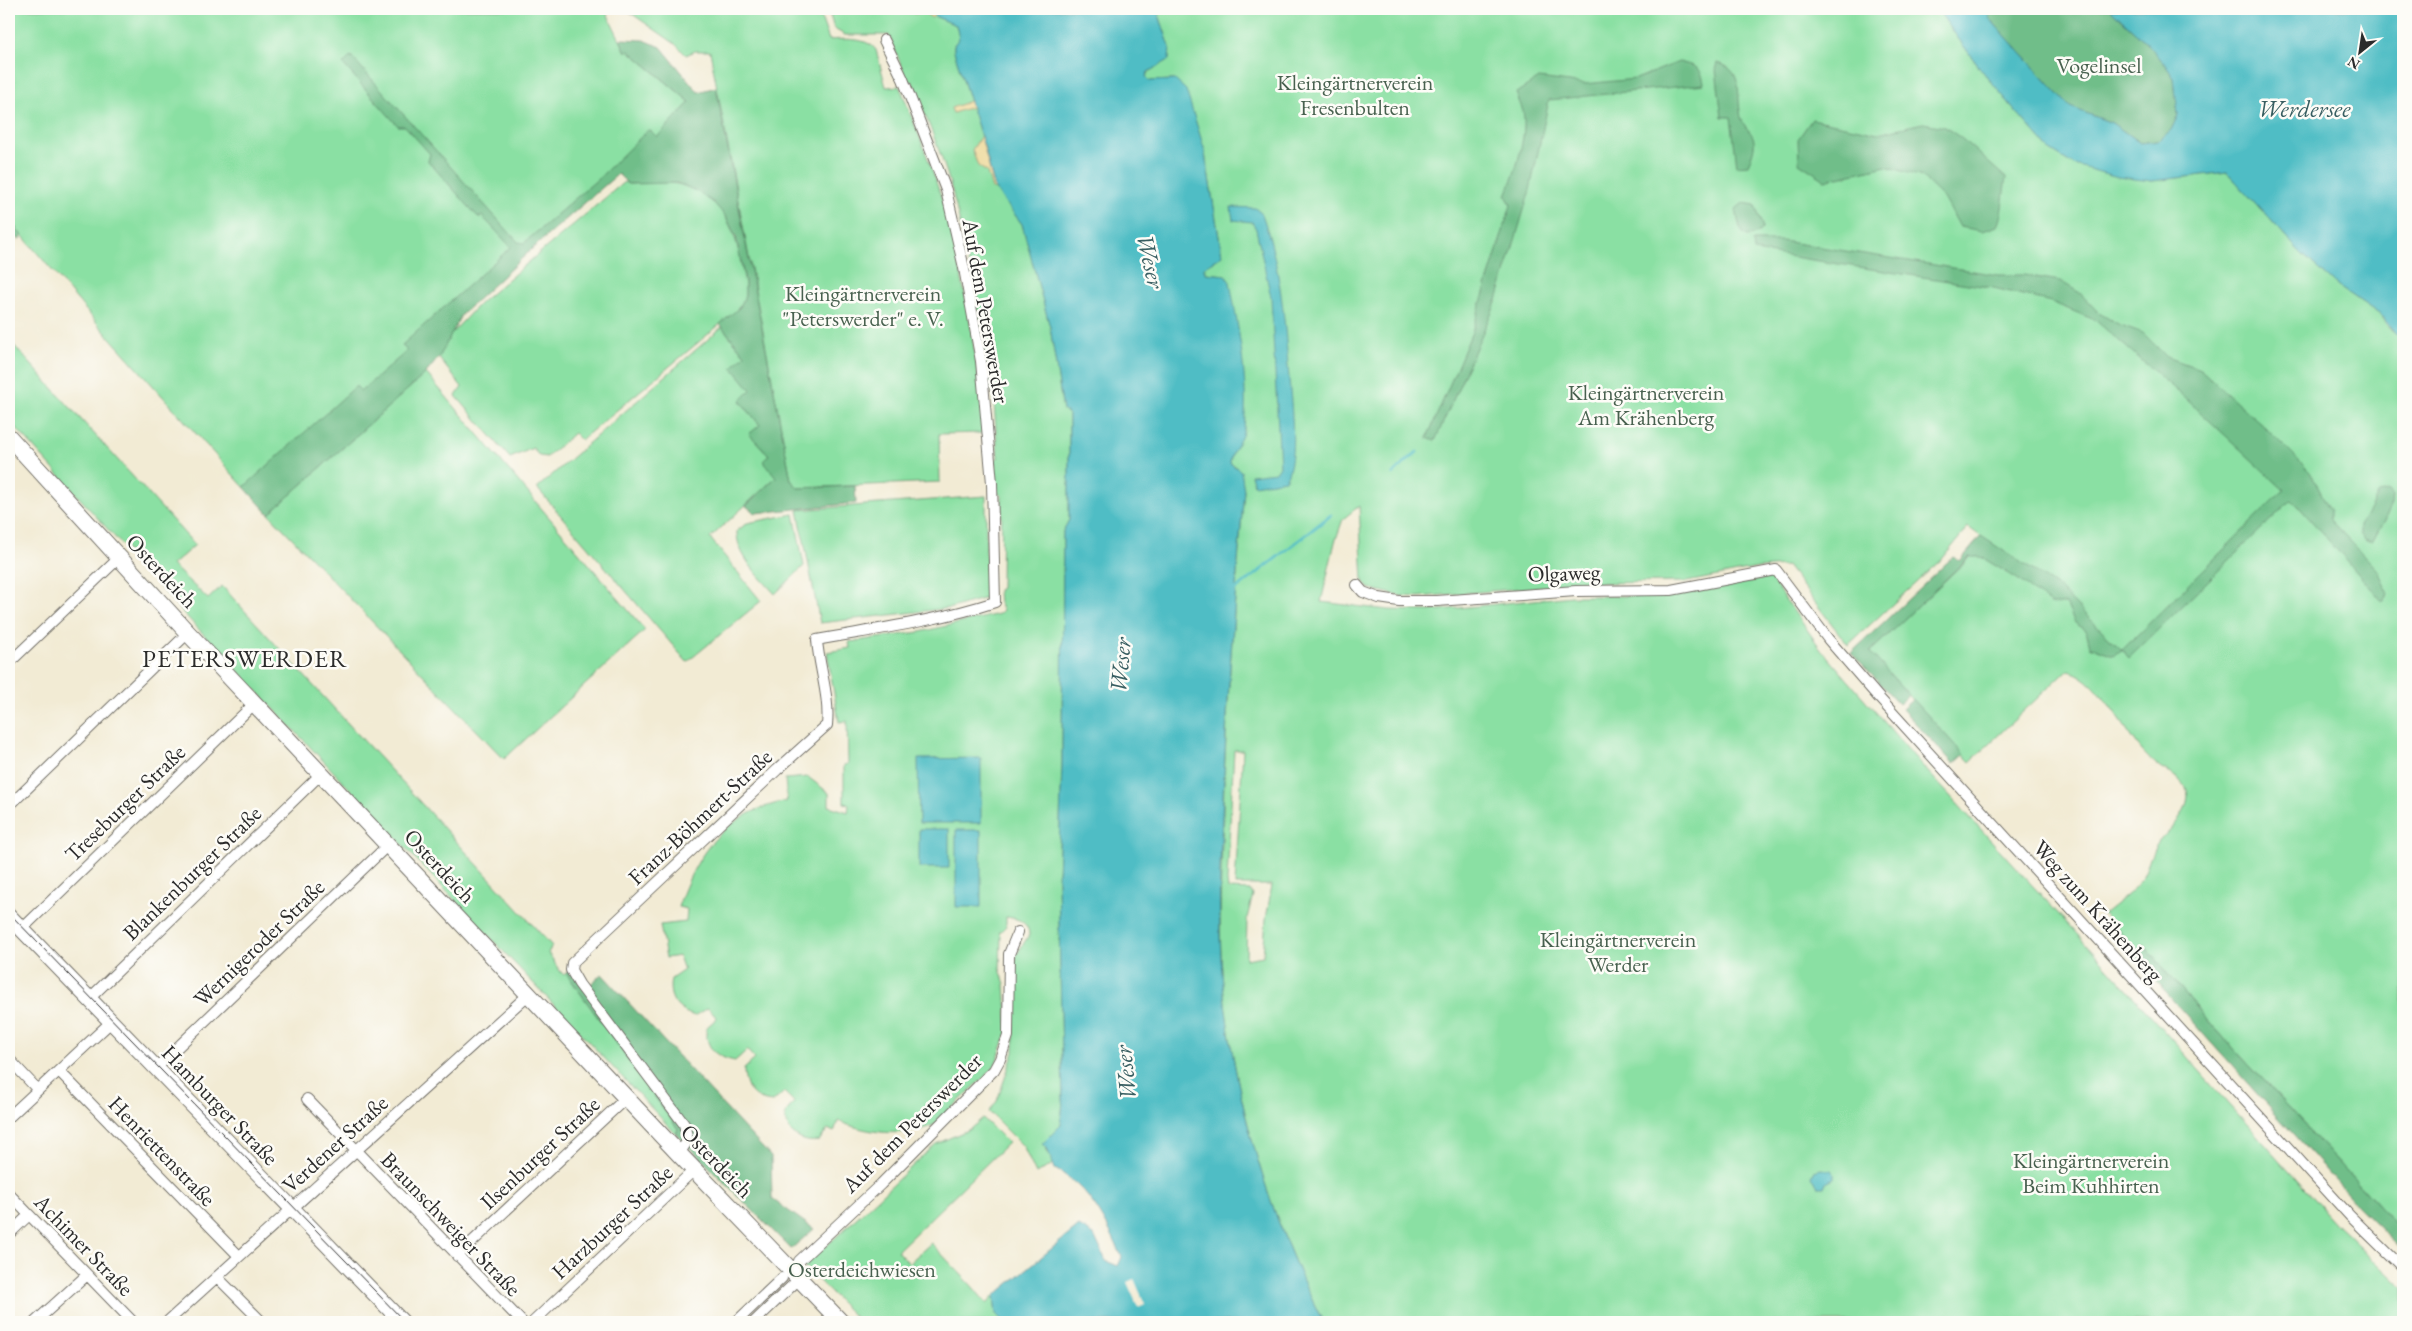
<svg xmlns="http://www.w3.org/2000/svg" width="2412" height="1331" font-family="'EB Garamond',serif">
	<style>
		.green { fill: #8ae0a3; stroke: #5a8667; fill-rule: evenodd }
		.forest { fill: #6fbe89; stroke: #4d745a }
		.sand { fill: #eeda9e; stroke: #8c8264 }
		.water { fill: #4fbdc5; stroke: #3d7478 }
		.pier { fill: #f2ebd4 }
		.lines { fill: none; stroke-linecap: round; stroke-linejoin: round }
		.stream { stroke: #4fbdc5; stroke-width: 3 }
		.street-casing { stroke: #716e66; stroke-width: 12 }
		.secondary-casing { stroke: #716e66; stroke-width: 17 }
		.primary-casing { stroke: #716e66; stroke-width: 18 }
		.street { stroke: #fff; stroke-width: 10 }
		.secondary { stroke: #fff; stroke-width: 15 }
		.primary { stroke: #fff; stroke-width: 16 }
		.tram { stroke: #2b2b2b; stroke-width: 1 }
		.labels { text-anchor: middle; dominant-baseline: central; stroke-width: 5; stroke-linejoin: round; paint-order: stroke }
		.park-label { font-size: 22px; fill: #48614f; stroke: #fdfcf7 }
		.street-label { font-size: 22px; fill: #2b2b2b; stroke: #fdfcf7 }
		.water-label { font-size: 24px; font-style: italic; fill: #385e61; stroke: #fdfcf7 }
		.quarter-label { font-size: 25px; letter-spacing: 1px; fill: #2b2b2b; stroke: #fdfcf7 }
	</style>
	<rect width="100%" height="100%" fill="#fdfcf7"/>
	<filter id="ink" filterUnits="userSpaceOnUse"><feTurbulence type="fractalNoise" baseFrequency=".02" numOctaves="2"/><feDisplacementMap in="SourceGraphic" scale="10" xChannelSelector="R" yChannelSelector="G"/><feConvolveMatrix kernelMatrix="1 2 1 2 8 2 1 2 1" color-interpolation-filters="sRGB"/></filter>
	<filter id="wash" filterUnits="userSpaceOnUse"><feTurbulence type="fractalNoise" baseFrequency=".0096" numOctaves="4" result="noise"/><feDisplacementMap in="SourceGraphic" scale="20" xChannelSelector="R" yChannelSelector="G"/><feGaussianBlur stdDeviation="1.12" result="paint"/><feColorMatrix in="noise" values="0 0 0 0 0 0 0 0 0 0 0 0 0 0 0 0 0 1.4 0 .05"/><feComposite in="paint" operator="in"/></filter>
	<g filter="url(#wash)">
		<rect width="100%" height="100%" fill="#f2ebd4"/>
		<path class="green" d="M9,9H605L626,52L628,50L690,102L657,138L261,488L244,487L103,330L9,220Z
			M625,9H818L829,40C844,39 867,37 876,50L886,87L899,86L902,92C915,127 931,163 942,200C965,276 976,354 985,433L939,434L940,482L798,488L791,480L710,51H695L686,55L674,43Z
			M828,9H932L934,16L956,25L959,38L954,45V51L984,146L995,189L1022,224L1050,327L1063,410L1069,415V520L1063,531L1062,766L1058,878L1063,1100L1061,1125L1046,1148L1053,1164L1036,1174L1023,1146L989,1112L997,1101L1014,1052L1015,963L1017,954L1029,935C1029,922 1017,918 1006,917V926L999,933L1001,935L1000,969L1005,984L1008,1031L994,1068L934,1125C902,1137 869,1134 838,1121L834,1132L828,1129L819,1141C800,1144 785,1132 785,1114L794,1102L784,1092L773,1102C753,1101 744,1087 744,1069L755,1059L747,1050L735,1061C715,1057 706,1048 706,1028L717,1018L708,1008L695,1016C677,1011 667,998 671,979L684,970L679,956L666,958L660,925L686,922L687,909L678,907C698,849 726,813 787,801L785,779L808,777L829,793V806L848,812L849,804L844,803V765L848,764L847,721L839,722L827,652L850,648L849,642L920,632L999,614L1003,610L999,603L998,590L1001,588L1002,496L996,492L995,459L998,458L993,390H989C982,329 970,267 956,207C947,164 927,122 912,81L908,82L889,35H845L834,29Z
			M1157,9H1937L1979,67L2014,109L2050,150L2074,165L2152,181L2227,172L2301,253L2337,285L2382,316C2386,325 2395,333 2403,337V1232L2212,1025L2144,945L2137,951L2103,914C2115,904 2131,893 2140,881C2148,869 2150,853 2158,843C2168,830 2183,820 2187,803C2192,781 2174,777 2160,768C2154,764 2148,757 2143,752C2126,732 2094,671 2066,671L1970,762L1869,652L1987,541L1968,527L1943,558L1848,645L1787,566L1758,568L1687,582L1586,583L1419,597L1400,596L1368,588L1363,581L1359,506L1343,519L1335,542L1321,602L1389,610L1430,611L1572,596H1671L1770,578L1821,649L1919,762L2098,957L2336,1224L2403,1288V1322H1323C1269,1217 1235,1103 1223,985C1218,928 1221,871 1223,814C1226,706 1235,598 1244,490L1235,466L1230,463V455L1244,430L1225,275L1206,273L1204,268C1209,262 1217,261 1222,255L1204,148L1175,80L1149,81L1146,76L1170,47ZM1234,750H1243L1235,885H1272L1266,919L1263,956L1246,959L1247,918L1253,895L1250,890L1228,889L1227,881Z
			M624,182L628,184C651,183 673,179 695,190C726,205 736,233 741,264C743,274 746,285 745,295C744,304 736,310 730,316L581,440L574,433L547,457L539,456L533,448L510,458L456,396L462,387L434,352L480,303Z
			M722,327L745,355L751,390L740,401L760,425L750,434L769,456L776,477L710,538L761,601L687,662L537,488Z
			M9,340L195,545L172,565L208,599L222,586L552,946L548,953C555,961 555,967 564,975L566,973L678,1129L676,1134L188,618L9,420Z
			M426,373L645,630L504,759L269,514Z
			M986,496V598L951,608L820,623L798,510Z
			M794,514L804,566L775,594C760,577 736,555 737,531L747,523Z
			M983,1118L1008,1143L897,1251L909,1263L931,1243L972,1286L987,1304L994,1296L996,1314L1004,1322H860L802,1264L821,1251L936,1144L970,1129Z"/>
		<path class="forest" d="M1989,9H2110L2148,44L2164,63L2174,78L2178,115L2171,130L2158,141L2140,143L2112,123L2070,107L1989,18Z
			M620,39L644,40L661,47L698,92L716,87L791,480L798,488L855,486L856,503L755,513L746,506L776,477L763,461L769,455L749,434L760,425L740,401L751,390L732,367L745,355L720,324L740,307L745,296V281L736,237L726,217L714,203L696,191L677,183L628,184L618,174L533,248L461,315L440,356L426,373L269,514L244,487L356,386L361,391L407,351L402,345L511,247L482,216L479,218L428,161L430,154L405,126H398L343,64L351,56L518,242L524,243L600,177L649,129L657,137L690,102L628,50L626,52Z
			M1679,62C1696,67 1701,65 1704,84L1549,100L1530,190L1497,300L1435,441L1427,438L1472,332L1511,205L1506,195C1515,175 1528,133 1523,111C1521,105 1518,99 1516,93L1539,78L1584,84L1636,79Z
			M1718,63C1743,70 1737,91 1740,111C1742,137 1765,127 1748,165L1737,166L1731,117H1722L1716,70Z
			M1812,119L1878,133L1923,123L1945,127L1961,138L2006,178C2003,193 2003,214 1997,226L1983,231L1960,227L1944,198L1922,177L1886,166L1825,180L1799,163L1798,139Z
			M1743,203L1755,205L1763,228C1742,248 1739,227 1736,209Z
			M9,220L23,236L18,240L9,229Z
			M1753,241H1782L1998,275H2024L2060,281L2080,293L2099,313L2118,324L2143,333L2167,357L2200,369L2265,427L2310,472L2330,510V520L2377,569L2389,594L2383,602L2292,499L2129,658L2122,650L2113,655L2090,646L2086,630L2075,623L2066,604H2050L2016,578L1981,557H1969L1870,652L1909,695L1899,704L1851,653L1953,557L1960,561L1981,536L2055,585L2122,650L2284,490L2184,397L2095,320L2051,302L1994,288L1754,251Z
			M2388,491L2393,495L2392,505L2373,541H2366L2360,534V526L2379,493Z
			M1913,699L1964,755L1954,764L1902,709Z
			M2111,922L2137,951L2144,945L2212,1025L2403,1232V1250L2359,1207L2105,925Z
			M571,969L584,990L602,974L771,1157L772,1199L814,1229L791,1249L676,1134L678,1129L566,973Z"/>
		<path class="sand" d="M919,9H932L934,16L932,18L923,12L914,14L913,12Z
			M970,101L972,107L953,113L951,108Z
			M981,136L995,189H992L987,172L978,166L972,150Z"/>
		<path class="water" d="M932,9H1157L1170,47L1169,60L1148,72L1146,76L1149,81L1175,80L1186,90L1204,148L1222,255C1217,261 1209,262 1204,268L1206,273L1225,275L1230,282C1238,328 1249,381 1244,428C1243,440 1231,449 1230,463L1241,471L1244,490C1235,593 1227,695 1223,797C1220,859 1217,922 1223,985C1235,1103 1269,1217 1323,1322H1004L996,1314L994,1296L1079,1226L1094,1235L1106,1261L1118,1266L1122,1257C1107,1223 1089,1187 1055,1169L1047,1148L1042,1144L1061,1125L1063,1100L1058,878L1062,766L1063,531L1069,520V415L1063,410L1050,327L1022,224L995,189L984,146L954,51V45L959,38L956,25L934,16Z
			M1937,9H1989V18L2070,107L2112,123L2140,143L2158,141L2171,130L2178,115L2174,78L2164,63L2148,44L2110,9H2403V337L2397,334L2382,316L2337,285L2301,253L2227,172L2152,181L2118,177L2074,165L2050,150L2014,109L1979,67Z
			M1231,207L1255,208L1262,214C1281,267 1285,323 1289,379C1291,404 1298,459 1285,480L1254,485L1251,475L1276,472L1280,466L1271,297L1256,229L1252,222L1233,220Z
			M981,758V823H919L918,759Z
			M919,829H949V868H919Z
			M956,830H981V907H956Z
			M1821,1169L1831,1170L1834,1174V1178L1826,1182L1824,1187H1818L1812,1176L1814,1171Z"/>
		<path class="pier" d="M1134,1279L1145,1304L1138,1307L1127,1282Z"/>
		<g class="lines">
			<path class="stream" d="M1393,474L1417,452
				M1233,592L1331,515"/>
		</g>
	</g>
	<g filter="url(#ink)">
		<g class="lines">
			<defs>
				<path id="street" d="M1357,585L1363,592L1379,598L1399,601H1437L1576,591L1671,590L1776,570L1828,639L1880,699L2350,1216L2403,1268
					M9,663L119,558
					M9,806L188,633
					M21,930L255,703
					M89,999L321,774
					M9,1059L38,1090
					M156,1068L388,845
					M59,1071L239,1256
					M307,1099L522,1322
					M9,1117L111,1022
					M679,1154L688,1140L684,1124L579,984L571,970L572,963L777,770L827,725C830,697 819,668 817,640C877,629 937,621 995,602L992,483L981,361L964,268L946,190L903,79L884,40
					M9,1194L133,1322
					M9,1234L29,1215
					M457,1256L627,1097
					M799,1261L881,1184L994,1070L1000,1059L1008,1036L1009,954L1018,932
					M217,1277L262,1322
					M35,1322L87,1275
					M167,1322L529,994
					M533,1322L694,1170
					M736,1322L782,1278
					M754,1322L799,1279"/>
				<path id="secondary" d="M9,916L402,1322"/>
				<path id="primary" d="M9,437L188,633L679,1154L841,1322"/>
			</defs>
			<use href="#street" class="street-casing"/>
			<use href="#secondary" class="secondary-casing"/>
			<use href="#primary" class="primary-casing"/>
			<use href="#street" class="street"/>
			<use href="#secondary" class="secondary"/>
			<use href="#primary" class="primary"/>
			<path class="tram" d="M9,913L405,1322"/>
		</g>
	</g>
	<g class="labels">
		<g class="park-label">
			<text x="2099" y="65">Vogelinsel</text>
			<text x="1355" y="82">Kleingärtnerverein<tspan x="1355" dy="25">Fresenbulten</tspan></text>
			<text x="863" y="293">Kleingärtnerverein<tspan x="863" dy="25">"Peterswerder" e. V.</tspan></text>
			<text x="1646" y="392">Kleingärtnerverein<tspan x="1646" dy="25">Am Krähenberg</tspan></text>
			<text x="1618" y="939">Kleingärtnerverein<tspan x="1618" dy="25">Werder</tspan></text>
			<text x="2091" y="1160">Kleingärtnerverein<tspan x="2091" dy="25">Beim Kuhhirten</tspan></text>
			<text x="862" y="1269">Osterdeichwiesen</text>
		</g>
		<g class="street-label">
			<text transform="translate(986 311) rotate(80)">Auf dem Peterswerder</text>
			<text transform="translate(162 571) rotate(47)">Osterdeich</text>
			<text transform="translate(1564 573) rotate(-2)">Olgaweg</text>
			<text transform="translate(125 803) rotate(-44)">Treseburger Straße</text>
			<text transform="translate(700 817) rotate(-43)">Franz-Böhmert-Straße</text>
			<text transform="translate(440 866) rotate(47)">Osterdeich</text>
			<text transform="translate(192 873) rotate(-44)">Blankenburger Straße</text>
			<text transform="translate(2098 911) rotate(48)">Weg zum Krähenberg</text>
			<text transform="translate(259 943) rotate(-44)">Wernigeroder Straße</text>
			<text transform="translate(220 1105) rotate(46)">Hamburger Straße</text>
			<text transform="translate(912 1123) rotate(-45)">Auf dem Peterswerder</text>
			<text transform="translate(335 1144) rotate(-42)">Verdener Straße</text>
			<text transform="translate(162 1151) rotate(46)">Henriettenstraße</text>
			<text transform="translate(540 1153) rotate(-43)">Ilsenburger Straße</text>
			<text transform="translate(717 1161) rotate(46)">Osterdeich</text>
			<text transform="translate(612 1222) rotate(-43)">Harzburger Straße</text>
			<text transform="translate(451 1224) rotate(46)">Braunschweiger Straße</text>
			<text transform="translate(84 1245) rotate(46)">Achimer Straße</text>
		</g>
		<g class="water-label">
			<text x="2304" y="108">Werdersee</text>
			<text transform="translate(1151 261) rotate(77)">Weser</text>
			<text transform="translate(1120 665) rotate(-85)">Weser</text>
			<text transform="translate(1125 1073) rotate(-96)">Weser</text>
		</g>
		<g class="quarter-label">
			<text x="245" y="658">PETERSWERDER</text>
		</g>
	</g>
	<rect width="2412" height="1331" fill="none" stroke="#fdfcf7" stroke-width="30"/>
	<g transform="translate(2360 52) rotate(210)" stroke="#fdfcf7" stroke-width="4" paint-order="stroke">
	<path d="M0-4L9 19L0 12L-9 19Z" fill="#2b2b2b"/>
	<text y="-8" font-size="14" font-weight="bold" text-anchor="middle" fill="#2b2b2b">N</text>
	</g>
</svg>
